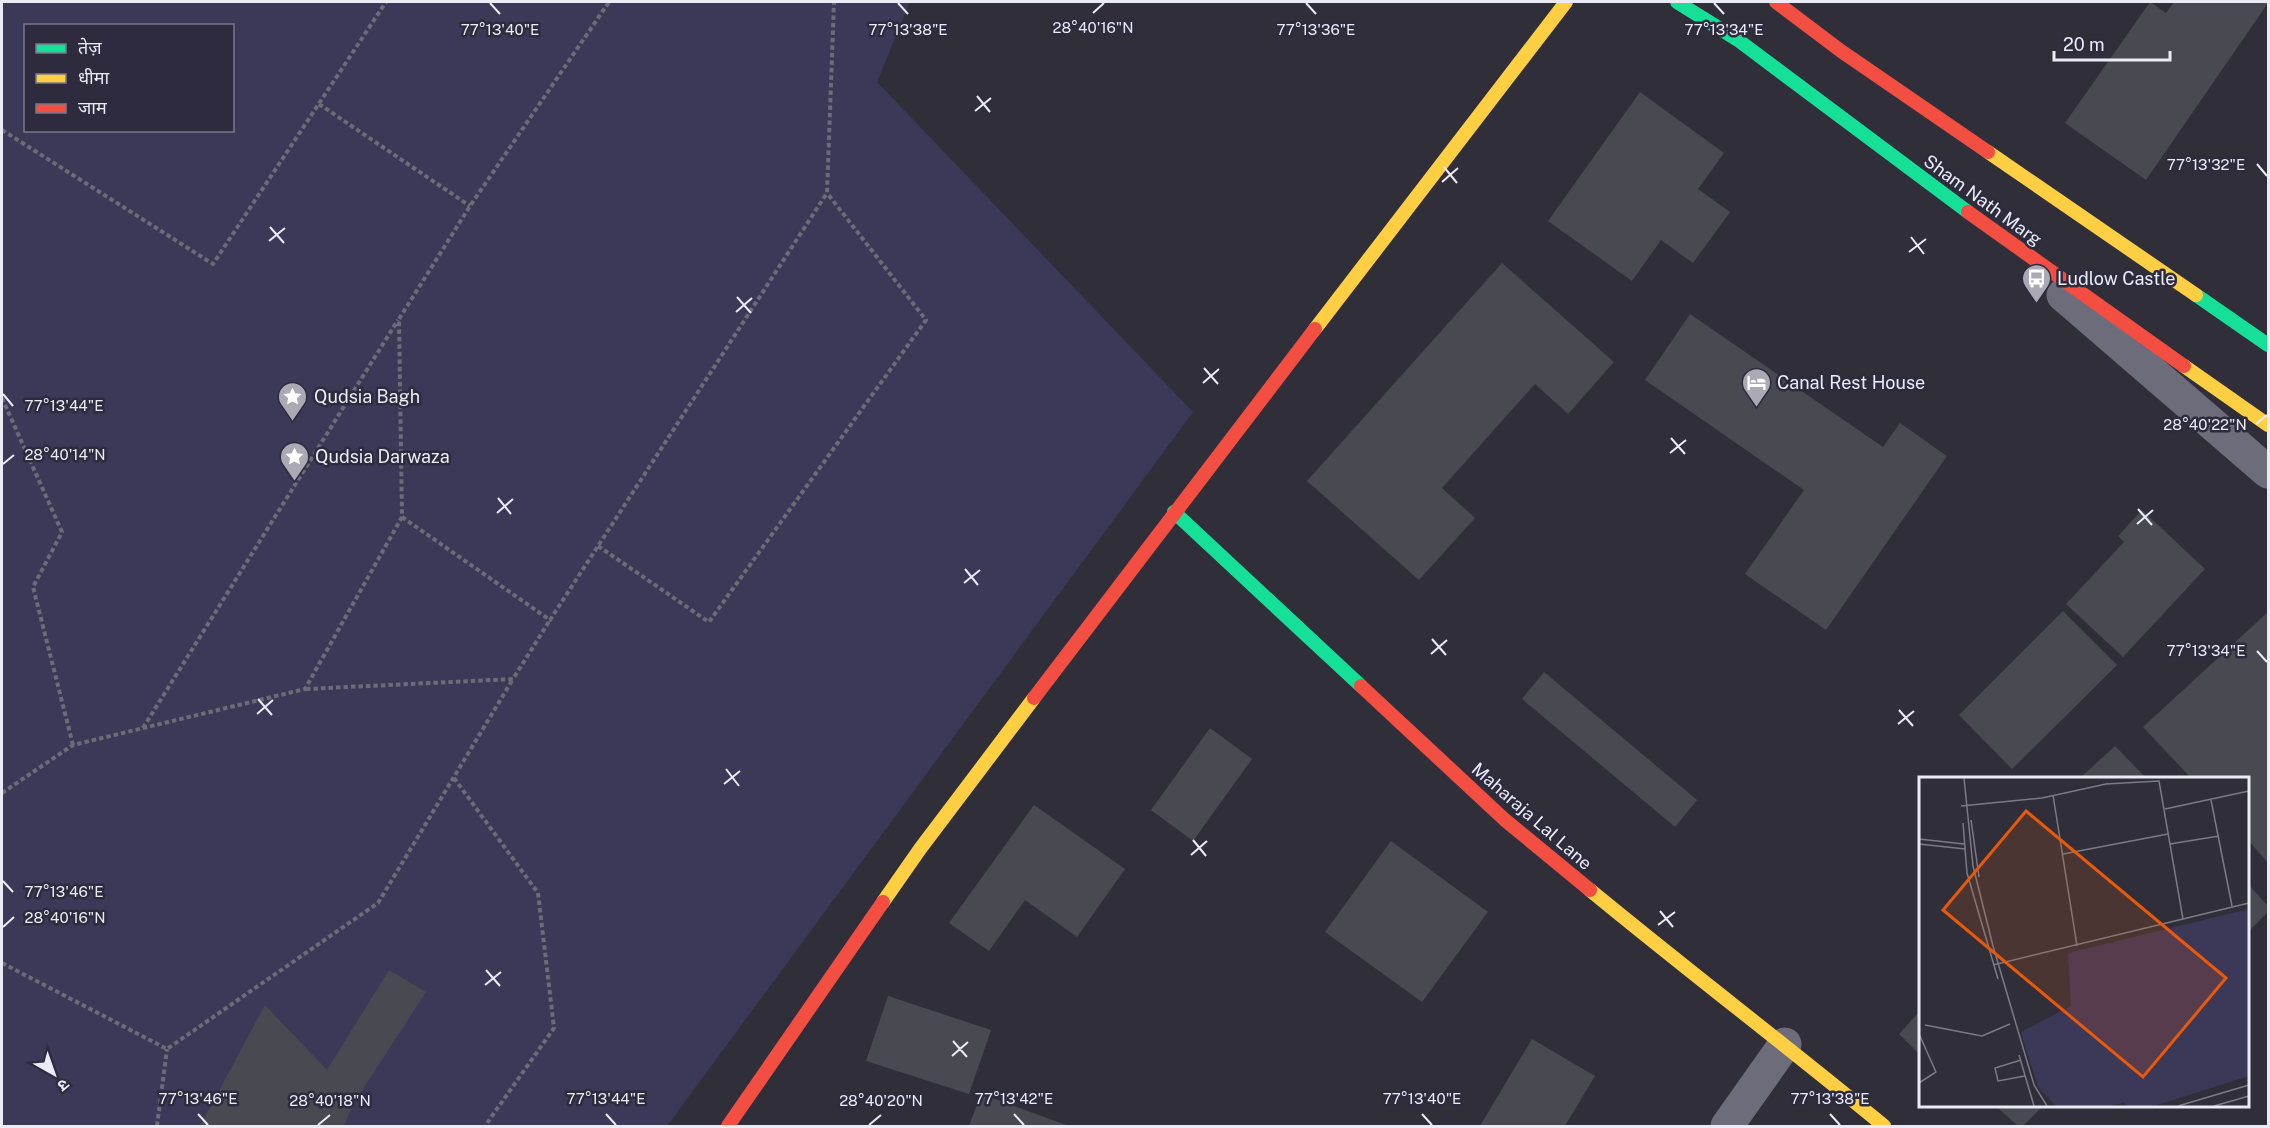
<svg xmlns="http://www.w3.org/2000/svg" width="2270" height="1128" font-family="'Public Sans','Noto Sans Devanagari',sans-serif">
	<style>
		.green { fill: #3c3857; fill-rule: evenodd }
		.building { fill: #494951 }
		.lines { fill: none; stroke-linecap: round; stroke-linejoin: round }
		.path { stroke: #6c6b76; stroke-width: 4; stroke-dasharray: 4.5 3; stroke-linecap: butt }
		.street { stroke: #6d6c7a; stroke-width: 33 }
		.fast { stroke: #16e098; stroke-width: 14 }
		.slow { stroke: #ffcf43; stroke-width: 14 }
		.jam { stroke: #f24e42; stroke-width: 14 }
		.ticks { fill: none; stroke: #ebebf6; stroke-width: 2 }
		.labels { text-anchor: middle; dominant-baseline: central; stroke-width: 5; stroke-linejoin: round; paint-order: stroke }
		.street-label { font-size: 18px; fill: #ebebf6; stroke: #2d2b3d }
		.poi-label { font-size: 18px; fill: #ebebf6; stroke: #2d2b3d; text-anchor: start }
		.inset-road { fill: none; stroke: #7b7a85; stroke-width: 1.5 }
		.view { fill: #e8590c; fill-opacity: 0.15; stroke: #e8590c; stroke-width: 3 }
		.inset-edge { fill: none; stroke: #ebebf6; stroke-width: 3 }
		.ticks-label { font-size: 15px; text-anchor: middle; fill: #ebebf6; stroke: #2d2b3d; stroke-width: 5; stroke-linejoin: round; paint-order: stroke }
	</style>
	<rect width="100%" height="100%" fill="#302f39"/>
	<path class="green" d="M2,2H910L877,82L1193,412L667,1126H2ZM26,26H232V130H26Z"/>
	<path class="building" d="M2150,2L2166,13L2174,2H2266L2268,3L2146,180L2065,123Z
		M1640,92L1724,153L1698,189L1730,212L1693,263L1661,240L1632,281L1548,221Z
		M1502,263L1614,362L1568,414L1535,384L1442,488L1475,518L1419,580L1307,481Z
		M1690,314L1883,447L1900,423L1947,456L1826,630L1745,574L1804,490L1645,380Z
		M2142,510L2205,569L2123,657L2066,604L2124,542L2118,536Z
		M2063,611L2117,665L2012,769L1959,715Z
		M2268,612V863L2248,840V778H2191L2143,727Z
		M1544,672L1697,800L1675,827L1522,699Z
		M1210,728L1252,759L1193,841L1151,810Z
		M2115,746L2146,778H2080Z
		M1034,805L1125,869L1077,937L1025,900L989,951L949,923Z
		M1391,841L1488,912L1422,1002L1325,932Z
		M2248,884L2268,906V912L2248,932Z
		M389,970L426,992L352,1106L344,1126H200L265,1005L327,1070Z
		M888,996L991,1030L969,1094L866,1061Z
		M1920,1011V1055L1899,1034Z
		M1532,1039L1595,1076L1565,1126H1480Z
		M981,1094L1069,1126H969Z
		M1996,1106H2043L2023,1126H2018Z"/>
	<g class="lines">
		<path class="path" d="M319,104L470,206
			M2,130L213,264L386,2
			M2,398L62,532L33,587L73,745
			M402,517L550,620L827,193L834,2
			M598,546L709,622L926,320L827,193
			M306,689L513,679L550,620
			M143,728L398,320
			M454,778L538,893L554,1028L485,1126
			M2,793L73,745L305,689L402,517L399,319L470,206L609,2
			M2,963L167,1049L378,903L513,679
			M157,1126L167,1049"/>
		<path class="street" d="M2063,295L2268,472
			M1727,1126L1785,1044"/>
		<path class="fast" d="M1677,2L1738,40L1968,212
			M2196,295L2268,345
			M1174,512L1361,686"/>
		<path class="slow" d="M1988,152L2196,295
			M1315,329L1566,2
			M2184,366L2268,425
			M1590,890C1687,970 1787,1046 1884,1126
			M883,902L920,849L1034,698"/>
		<path class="jam" d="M1776,2L1841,51L1988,152
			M1968,212L2184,366
			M1361,686L1505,820L1590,890
			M1034,698L1315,329
			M728,1126L883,902"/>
	</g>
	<path class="ticks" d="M490,3L500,14M898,3L908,14M1306,3L1316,14M1714,3L1724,14M1093,13L1104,3M977,96L990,112M975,111L991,98M2257,164L2267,176M1444,167L1457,183M1442,182L1458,168M270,227L284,243M1911,237L1924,254M269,241L285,228M1909,252L1926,239M737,297L751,313M736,312L752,298M1204,368L1218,384M1203,383L1219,369M3,394L13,406M2256,424L2267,415M1671,438L1685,454M1670,453L1686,440M3,464L14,455M498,498L511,514M2138,509L2152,525M497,513L513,499M2137,524L2153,510M965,569L978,585M964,583L980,570M1432,639L1446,655M2257,651L2267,662M1431,654L1447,640M258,699L272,715M1899,710L1913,726M257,714L273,700M1898,724L1914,711M726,769L739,786M724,784L740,771M1193,840L1206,856M1191,855L1207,841M3,881L13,892M1660,911L1673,927M1658,925L1675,912M3,927L14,917M486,970L500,986M485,985L501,972M953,1041L967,1057M952,1056L968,1042M198,1114L208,1125M606,1114L616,1125M1014,1114L1024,1125M1422,1114L1432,1125M1830,1114L1840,1125M318,1125L330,1115M869,1125L881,1115"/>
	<defs>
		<symbol id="bus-pin" viewBox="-11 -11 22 30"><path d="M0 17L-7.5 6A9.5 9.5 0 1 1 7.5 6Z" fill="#aaa9b4" stroke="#2d2b3d"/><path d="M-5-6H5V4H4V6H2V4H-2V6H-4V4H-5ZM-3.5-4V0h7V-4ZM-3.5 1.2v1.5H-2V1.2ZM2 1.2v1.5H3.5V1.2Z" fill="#fff"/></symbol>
		<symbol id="hotel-pin" viewBox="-11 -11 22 30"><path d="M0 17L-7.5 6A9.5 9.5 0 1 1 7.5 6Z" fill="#aaa9b4" stroke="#2d2b3d"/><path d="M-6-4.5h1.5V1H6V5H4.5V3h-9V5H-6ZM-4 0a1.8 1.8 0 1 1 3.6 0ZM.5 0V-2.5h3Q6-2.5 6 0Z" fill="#fff"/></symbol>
		<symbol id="sight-pin" viewBox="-11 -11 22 30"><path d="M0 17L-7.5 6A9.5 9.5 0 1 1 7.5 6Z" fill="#aaa9b4" stroke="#2d2b3d"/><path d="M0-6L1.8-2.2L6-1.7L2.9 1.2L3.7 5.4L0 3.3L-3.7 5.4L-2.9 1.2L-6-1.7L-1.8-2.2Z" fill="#fff"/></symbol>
	</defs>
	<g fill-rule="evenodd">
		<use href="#bus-pin" x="2020" y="262" width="33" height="45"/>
		<use href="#hotel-pin" x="1740" y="366" width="33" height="45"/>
		<use href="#sight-pin" x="276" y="380" width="33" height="45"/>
		<use href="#sight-pin" x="278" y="440" width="33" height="45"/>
	</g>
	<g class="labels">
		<g class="street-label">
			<text transform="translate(1983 200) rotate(36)">Sham Nath Marg</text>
			<text transform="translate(1532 816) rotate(41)">Maharaja Lal Lane</text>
		</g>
		<g class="poi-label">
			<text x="2057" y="278">Ludlow Castle</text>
			<text x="1777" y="382">Canal Rest House</text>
			<text x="314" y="396">Qudsia Bagh</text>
			<text x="315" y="456">Qudsia Darwaza</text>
		</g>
	</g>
	<g transform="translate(1919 777)">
		<rect width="330" height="330" fill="#302f39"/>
		<path d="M330,132V299L235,329H207L205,325L194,329H137L119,310L102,255L152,229L149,176Z" fill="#3c3857"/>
		<path class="inset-road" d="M45,1L54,89L74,169L115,308L128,329M134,18L158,169M292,23L313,129M42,29L123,21L187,7L240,4L264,142M246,32L330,14M52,43L60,100M44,46L48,96L79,202M0,62L45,67M0,67L46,72M251,67L300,59M144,77L249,57M74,188L330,126M6,248L63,259L91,247M0,257L17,295L0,306M100,278L115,329M102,283L76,291L79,304L106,299M259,329L330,308M295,329L330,319"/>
		<path class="view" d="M107,34L307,201L224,300L24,133Z"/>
		<rect width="330" height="330" class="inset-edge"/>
	</g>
	<g class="ticks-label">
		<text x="1093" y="33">28°40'16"N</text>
		<text x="500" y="35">77°13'40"E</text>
		<text x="908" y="35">77°13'38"E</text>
		<text x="1316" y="35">77°13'36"E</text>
		<text x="1724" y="35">77°13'34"E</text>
		<text x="2206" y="170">77°13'32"E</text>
		<text x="64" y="411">77°13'44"E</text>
		<text x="2205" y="430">28°40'22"N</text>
		<text x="65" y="460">28°40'14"N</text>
		<text x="2206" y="656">77°13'34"E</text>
		<text x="64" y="897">77°13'46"E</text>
		<text x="65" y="923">28°40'16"N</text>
		<text x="198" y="1104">77°13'46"E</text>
		<text x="606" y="1104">77°13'44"E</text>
		<text x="1014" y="1104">77°13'42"E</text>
		<text x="1422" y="1104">77°13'40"E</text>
		<text x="1830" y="1104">77°13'38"E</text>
		<text x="330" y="1106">28°40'18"N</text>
		<text x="881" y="1106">28°40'20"N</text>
	</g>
	<rect width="2270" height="1128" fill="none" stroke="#ebebf6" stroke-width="6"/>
	<rect x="24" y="24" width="210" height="108" fill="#2d2b3d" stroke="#797887" stroke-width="1.5"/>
	<rect x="36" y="44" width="30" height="9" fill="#16e098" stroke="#797887" stroke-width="1.5"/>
	<text x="78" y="54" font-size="18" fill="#ebebf6">तेज़</text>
	<rect x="36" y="74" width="30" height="9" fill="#ffcf43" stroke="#797887" stroke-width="1.5"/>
	<text x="78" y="84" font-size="18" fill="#ebebf6">धीमा</text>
	<rect x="36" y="104" width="30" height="9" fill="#f24e42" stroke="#797887" stroke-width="1.5"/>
	<text x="78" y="114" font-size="18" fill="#ebebf6">जाम</text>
	<g transform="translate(54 1074) rotate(140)" stroke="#2d2b3d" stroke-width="4.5" paint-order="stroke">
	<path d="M0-4.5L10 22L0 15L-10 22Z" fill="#ebebf6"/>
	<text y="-9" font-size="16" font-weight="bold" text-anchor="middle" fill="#ebebf6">उ</text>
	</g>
	<path d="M2054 51v9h116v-9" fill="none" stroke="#ebebf6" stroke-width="3"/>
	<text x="2063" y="51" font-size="18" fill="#ebebf6" stroke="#2d2b3d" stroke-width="4.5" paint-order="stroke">20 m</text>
</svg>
